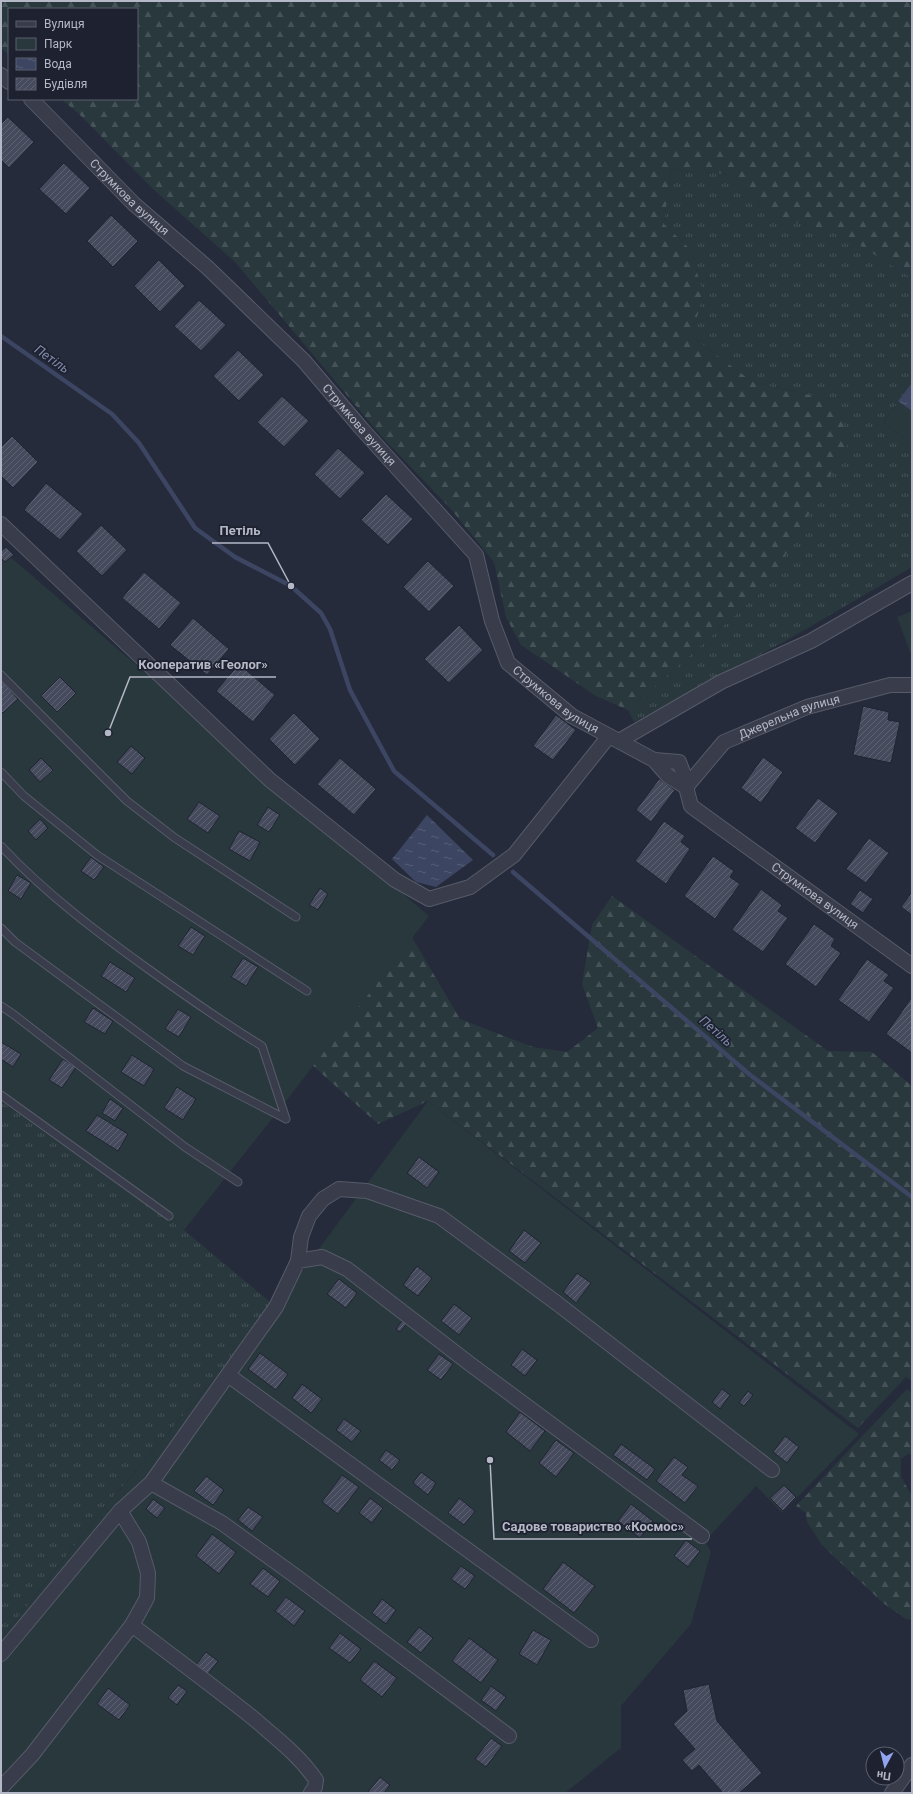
<svg xmlns="http://www.w3.org/2000/svg" width="913" height="1794" font-family="Roboto,sans-serif">
	<style>
		.grass { fill: url(#grass-tufts) }
		.forest { fill: url(#forest-firs) }
		.green { fill: #28383d }
		.water { fill: url(#water-ripples) }
		.lines { fill: none; stroke-linecap: round; stroke-linejoin: round }
		.stream { stroke: #3c4562; stroke-width: 4.5 }
		.building { fill: url(#building-hatch); stroke: #202432 }
		.lane-casing { stroke: #575b69; stroke-width: 9 }
		.street-casing { stroke: #575b69; stroke-width: 16 }
		.lane { stroke: #393d4b; stroke-width: 7 }
		.street { stroke: #393d4b; stroke-width: 14 }
		.labels { text-anchor: middle; dominant-baseline: central; stroke-width: 3.5; stroke-linejoin: round; paint-order: stroke }
		.street-label { font-size: 12px; fill: #b5b8c6; stroke: #1e2230 }
		.water-label { font-size: 13px; font-style: italic; fill: #7f8aab; stroke: #1e2230 }
		.leader { fill: none; stroke: #b5b8c6; stroke-width: 1.5 }
		.callout-dot { fill: #b5b8c6; stroke: #1e2230; stroke-width: 1.5 }
		.callout-label { font-size: 13px; text-anchor: middle; font-weight: bold; fill: #b5b8c6; stroke: #1e2230; stroke-width: 3.5; stroke-linejoin: round; paint-order: stroke }
	</style>
	<defs>
		<pattern id="grass-tufts" width="24" height="20" patternUnits="userSpaceOnUse"><rect width="24" height="20" fill="#28383d"/><path d="M3 7l-1-3M5 7V3M7 7l1-3M15 17l-1-3M17 17v-4M19 17l1-3" fill="none" stroke="#455358"/></pattern>
		<pattern id="forest-firs" width="22" height="20" patternUnits="userSpaceOnUse"><rect width="22" height="20" fill="#28383d"/><path d="M5 1l3.5 6h-7zM16 11l3.5 6h-7z" fill="#455358"/></pattern>
		<pattern id="water-ripples" width="26" height="14" patternUnits="userSpaceOnUse"><rect width="26" height="14" fill="#3c4562"/><path d="M2 4q2-2 4 0t4 0M15 11q2-2 4 0t4 0" fill="none" stroke="#565e77"/></pattern>
		<pattern id="building-hatch" width="6" height="6" patternUnits="userSpaceOnUse"><rect width="6" height="6" fill="#454a5c"/><path d="M-1 1l2-2M0 6l6-6M5 7l2-2" fill="none" stroke="#5e6272"/></pattern>
	</defs>
	<rect width="100%" height="100%" fill="#252b3b"/>
	<path class="grass" d="M671,169L726,174L777,217L843,235L912,278V385L883,422L912,444V567L789,639L634,722L628,710L768,586L832,400L753,382L692,337L703,294L691,250L664,224Z
		M1,1101L184,1230L276,1307L109,1502L1,1639Z"/>
	<path class="forest" d="M1,1H912V278L843,235L777,217L726,174L671,169L664,224L691,250L703,294L692,337L753,382L832,400L850,441L768,586L628,710L596,696L521,645L506,617L494,562L450,508L383,438L235,262L154,190L78,113L61,99H137V9H9V55L1,48Z
		M612,896L828,1051L872,1052L912,1086V1381L906,1377L858,1428L428,1101L378,1124L254,1013L403,922L460,1019L533,1047L567,1052L598,1028L582,984L592,925Z
		M907,1389L912,1393V1455L908,1454L901,1459V1477L912,1496V1620L906,1619L883,1603L822,1545L807,1522L806,1513L796,1506Z"/>
	<path class="green" d="M912,385V444L883,422Z
		M1,549L429,916L283,1105L184,1230L1,1101Z
		M912,611V657L897,617Z
		M428,1101L859,1434L782,1513L756,1486L705,1541L711,1552L691,1624L621,1706V1748L565,1793H1V1639L109,1502L276,1307Z"/>
	<path class="water" d="M912,383V411L898,401Z
		M427,815L473,860L436,887L416,882L392,859Z"/>
	<g class="lines">
		<path class="stream" d="M1,336L112,414L139,443L195,528L235,557L291,586L321,613L330,629L350,690L394,771L493,855
			M513,872L749,1074L912,1197"/>
	</g>
	<path class="building" d="M8,117L34,142L9,168L1,160V124Z
		M64,163L90,188L66,214L39,189Z
		M111,215L138,241L113,267L87,241Z
		M159,260L185,286L160,312L134,286Z
		M199,300L226,325L201,351L174,326Z
		M238,350L264,375L239,401L213,376Z
		M282,396L309,421L284,447L257,422Z
		M12,436L38,462L13,488L1,476V447Z
		M338,448L365,473L340,499L314,474Z
		M46,483L83,514L60,540L24,510Z
		M386,494L413,519L388,545L361,520Z
		M101,525L127,550L102,576L76,551Z
		M6,547L14,555L5,562L1,558V551Z
		M428,561L454,586L429,612L403,587Z
		M144,572L181,603L159,629L122,598Z
		M193,618L229,649L207,675L170,645Z
		M459,625L483,650L449,683L424,659Z
		M239,664L275,695L253,722L216,691Z
		M60,677L76,693L57,712L41,696Z
		M3,682L18,699L3,713L1,711V684Z
		M863,706L889,712L888,720L900,722L891,763L853,755Z
		M294,713L320,739L295,765L269,739Z
		M556,715L576,730L553,760L533,746Z
		M131,746L145,758L132,774L117,762Z
		M763,757L783,772L761,803L741,788Z
		M41,758L53,770L40,782L29,770Z
		M340,758L376,789L354,815L317,784Z
		M659,779L675,790L651,822L636,810Z
		M818,798L838,813L815,843L795,828Z
		M199,802L220,816L208,833L187,819Z
		M268,807L280,815L269,832L257,825Z
		M40,819L48,828L36,840L28,831Z
		M664,821L685,836L681,842L690,849L666,884L635,861Z
		M239,831L260,842L250,861L229,849Z
		M869,838L889,853L866,883L846,869Z
		M713,856L734,871L730,877L740,884L715,919L684,896Z
		M91,857L104,867L94,880L81,871Z
		M17,875L31,883L21,899L8,891Z
		M320,888L328,894L318,910L309,905Z
		M761,889L782,905L778,911L788,918L763,952L732,930Z
		M860,890L873,899L863,913L850,904Z
		M912,892V915L901,907Z
		M814,924L835,939L831,946L841,953L816,987L785,964Z
		M191,927L205,936L193,955L178,946Z
		M243,958L258,967L246,986L231,977Z
		M867,959L889,975L884,981L894,988L869,1022L838,1000Z
		M110,962L135,978L126,992L101,976Z
		M912,997V1053L886,1034Z
		M93,1008L113,1021L105,1034L84,1022Z
		M178,1009L191,1017L179,1037L165,1029Z
		M1,1042L21,1054L13,1067L1,1059Z
		M132,1055L154,1069L144,1086L121,1072Z
		M63,1059L76,1067L62,1088L49,1080Z
		M177,1087L196,1099L183,1120L164,1108Z
		M110,1099L123,1108L115,1121L102,1113Z
		M97,1115L128,1134L118,1151L86,1131Z
		M419,1157L439,1172L427,1188L407,1173Z
		M524,1230L541,1243L525,1263L509,1251Z
		M417,1266L432,1278L418,1296L403,1285Z
		M577,1273L591,1283L576,1303L563,1292Z
		M339,1279L357,1293L346,1308L327,1294Z
		M454,1304L472,1318L459,1335L441,1321Z
		M404,1318L409,1321L400,1332L396,1329Z
		M522,1349L537,1360L525,1376L511,1365Z
		M260,1353L288,1374L276,1390L248,1369Z
		M439,1354L453,1364L441,1380L427,1370Z
		M302,1384L322,1399L311,1413L292,1398Z
		M722,1389L730,1395L720,1409L712,1402Z
		M748,1391L753,1395L744,1406L739,1403Z
		M520,1412L545,1431L530,1451L506,1432Z
		M344,1419L361,1431L352,1442L336,1430Z
		M785,1436L799,1447L787,1463L773,1452Z
		M556,1440L574,1453L556,1477L539,1463Z
		M621,1444L655,1469L647,1480L613,1455Z
		M386,1450L400,1460L392,1470L379,1460Z
		M674,1457L688,1467L682,1475L698,1486L685,1503L656,1481Z
		M421,1472L436,1483L428,1495L413,1483Z
		M342,1475L359,1487L338,1514L322,1502Z
		M206,1476L224,1490L213,1505L194,1491Z
		M784,1485L796,1497L783,1511L770,1498Z
		M370,1498L383,1508L372,1523L359,1513Z
		M459,1498L475,1511L464,1525L448,1513Z
		M153,1499L165,1508L157,1518L146,1509Z
		M631,1504L653,1521L640,1538L618,1521Z
		M248,1507L263,1517L252,1531L238,1520Z
		M212,1534L236,1552L219,1574L196,1556Z
		M686,1540L700,1551L688,1567L674,1556Z
		M563,1562L595,1586L574,1613L543,1589Z
		M461,1566L475,1576L465,1589L451,1579Z
		M263,1568L280,1581L268,1597L250,1584Z
		M286,1597L305,1611L294,1626L275,1611Z
		M382,1599L396,1610L386,1624L372,1613Z
		M419,1627L433,1638L421,1653L407,1642Z
		M533,1630L551,1640L537,1665L519,1654Z
		M340,1633L361,1649L350,1663L329,1648Z
		M469,1638L498,1660L481,1683L452,1661Z
		M206,1652L218,1661L208,1674L196,1665Z
		M374,1661L397,1678L382,1697L360,1680Z
		M709,1684L717,1721L762,1773L739,1793H723L699,1765L692,1771L682,1760L695,1749L673,1724L687,1711L683,1690Z
		M178,1685L187,1691L177,1705L168,1698Z
		M491,1686L506,1697L496,1711L481,1700Z
		M108,1688L130,1705L119,1720L97,1704Z
		M491,1738L502,1746L486,1767L475,1759Z
		M380,1777L390,1785L384,1793H369L368,1792Z"/>
	<g class="lines">
		<defs>
			<path id="lane" d="M1,675L127,801L175,838L296,917
				M1,772L24,796L97,855L307,991
				M1,846C46,894 98,933 151,971C187,997 224,1023 262,1046L286,1119
				M1,928L15,942L183,1066L286,1119
				M1,1006L13,1014L185,1147L238,1182
				M1,1095L169,1216"/>
			<g id="street">
				<path d="M1,75L9,82"/>
				<path id="s1" d="M31,99L134,204L208,268L304,361L361,428L476,555L492,621L508,663L572,716L654,760L668,776L686,787L691,806L912,966"/>
				<path d="M1,524L270,780L395,880L429,899L470,887L514,855L609,736"/>
				<path d="M619,741L721,682L811,641L912,583"/>
				<path d="M654,760L679,762L688,785"/>
				<path id="s2" d="M686,787L724,742L807,707L890,685H912"/>
				<path d="M298,1261L301,1237L309,1216L323,1199L339,1189L367,1191L439,1216L558,1304L772,1470"/>
				<path d="M228,1375L591,1640"/>
				<path d="M151,1483L222,1523L294,1575L509,1736"/>
				<path d="M132,1625C172,1656 213,1686 253,1718C275,1737 299,1755 316,1780L315,1787L311,1793"/>
				<path d="M1,1654L120,1511L151,1483L276,1307L298,1261L322,1257L347,1269L470,1364L702,1536"/>
				<path d="M1,1788L32,1755L132,1625L147,1598L148,1573L139,1542L120,1511"/>
				<path d="M892,1793L912,1765"/>
			</g>
		</defs>
		<use href="#lane" class="lane-casing"/>
		<use href="#street" class="street-casing"/>
		<use href="#lane" class="lane"/>
		<use href="#street" class="street"/>
	</g>
	<g class="labels">
		<g class="street-label">
			<text stroke="none"><textPath href="#s1" startOffset="139">Струмкова вулиця</textPath></text>
			<text stroke="none"><textPath href="#s1" startOffset="463">Струмкова вулиця</textPath></text>
			<text stroke="none"><textPath href="#s1" startOffset="811">Струмкова вулиця</textPath></text>
			<text stroke="none"><textPath href="#s2" startOffset="129">Джерельна вулиця</textPath></text>
			<text stroke="none"><textPath href="#s1" startOffset="1142">Струмкова вулиця</textPath></text>
		</g>
		<g class="water-label">
			<text transform="translate(52 359) rotate(35)">Петіль</text>
			<text transform="translate(716 1031) rotate(41)">Петіль</text>
		</g>
	</g>
	<path class="leader" d="M291 586L268 543H212M108 733L130 677H276M490 1460L494 1539H692"/>
	<g class="callout-dot">
		<circle cx="291" cy="586" r="4"/>
		<circle cx="108" cy="733" r="4"/>
		<circle cx="490" cy="1460" r="4"/>
	</g>
	<g class="callout-label">
		<text x="240" y="535">Петіль</text>
		<text x="203" y="669">Кооператив «Геолог»</text>
		<text x="593" y="1531">Садове товариство «Космос»</text>
	</g>
	<rect width="913" height="1794" fill="none" stroke="#b5b8c6" stroke-width="4"/>
	<rect x="8" y="8" width="130" height="92" fill="#1e2230" stroke="#5a5e6c"/>
	<rect x="16" y="21" width="20" height="6" fill="#393d4b" stroke="#5a5e6c"/>
	<text x="44" y="28" font-size="12" fill="#b5b8c6">Вулиця</text>
	<rect x="16" y="38" width="20" height="12" fill="#28383d" stroke="#5a5e6c"/>
	<text x="44" y="48" font-size="12" fill="#b5b8c6">Парк</text>
	<rect x="16" y="58" width="20" height="12" fill="url(#water-ripples)" stroke="#5a5e6c"/>
	<text x="44" y="68" font-size="12" fill="#b5b8c6">Вода</text>
	<rect x="16" y="78" width="20" height="12" fill="url(#building-hatch)" stroke="#5a5e6c"/>
	<text x="44" y="88" font-size="12" fill="#b5b8c6">Будівля</text>
	<g transform="translate(885 1766) rotate(187)"><circle r="19" fill="#1e2230" stroke="#5a5e6c"/>
	<path d="M0-3L7 15L0 10L-7 15Z" fill="#91a4ef"/>
	<text y="-6" font-size="11" font-weight="bold" text-anchor="middle" fill="#b5b8c6">Пн</text>
	</g>
</svg>
